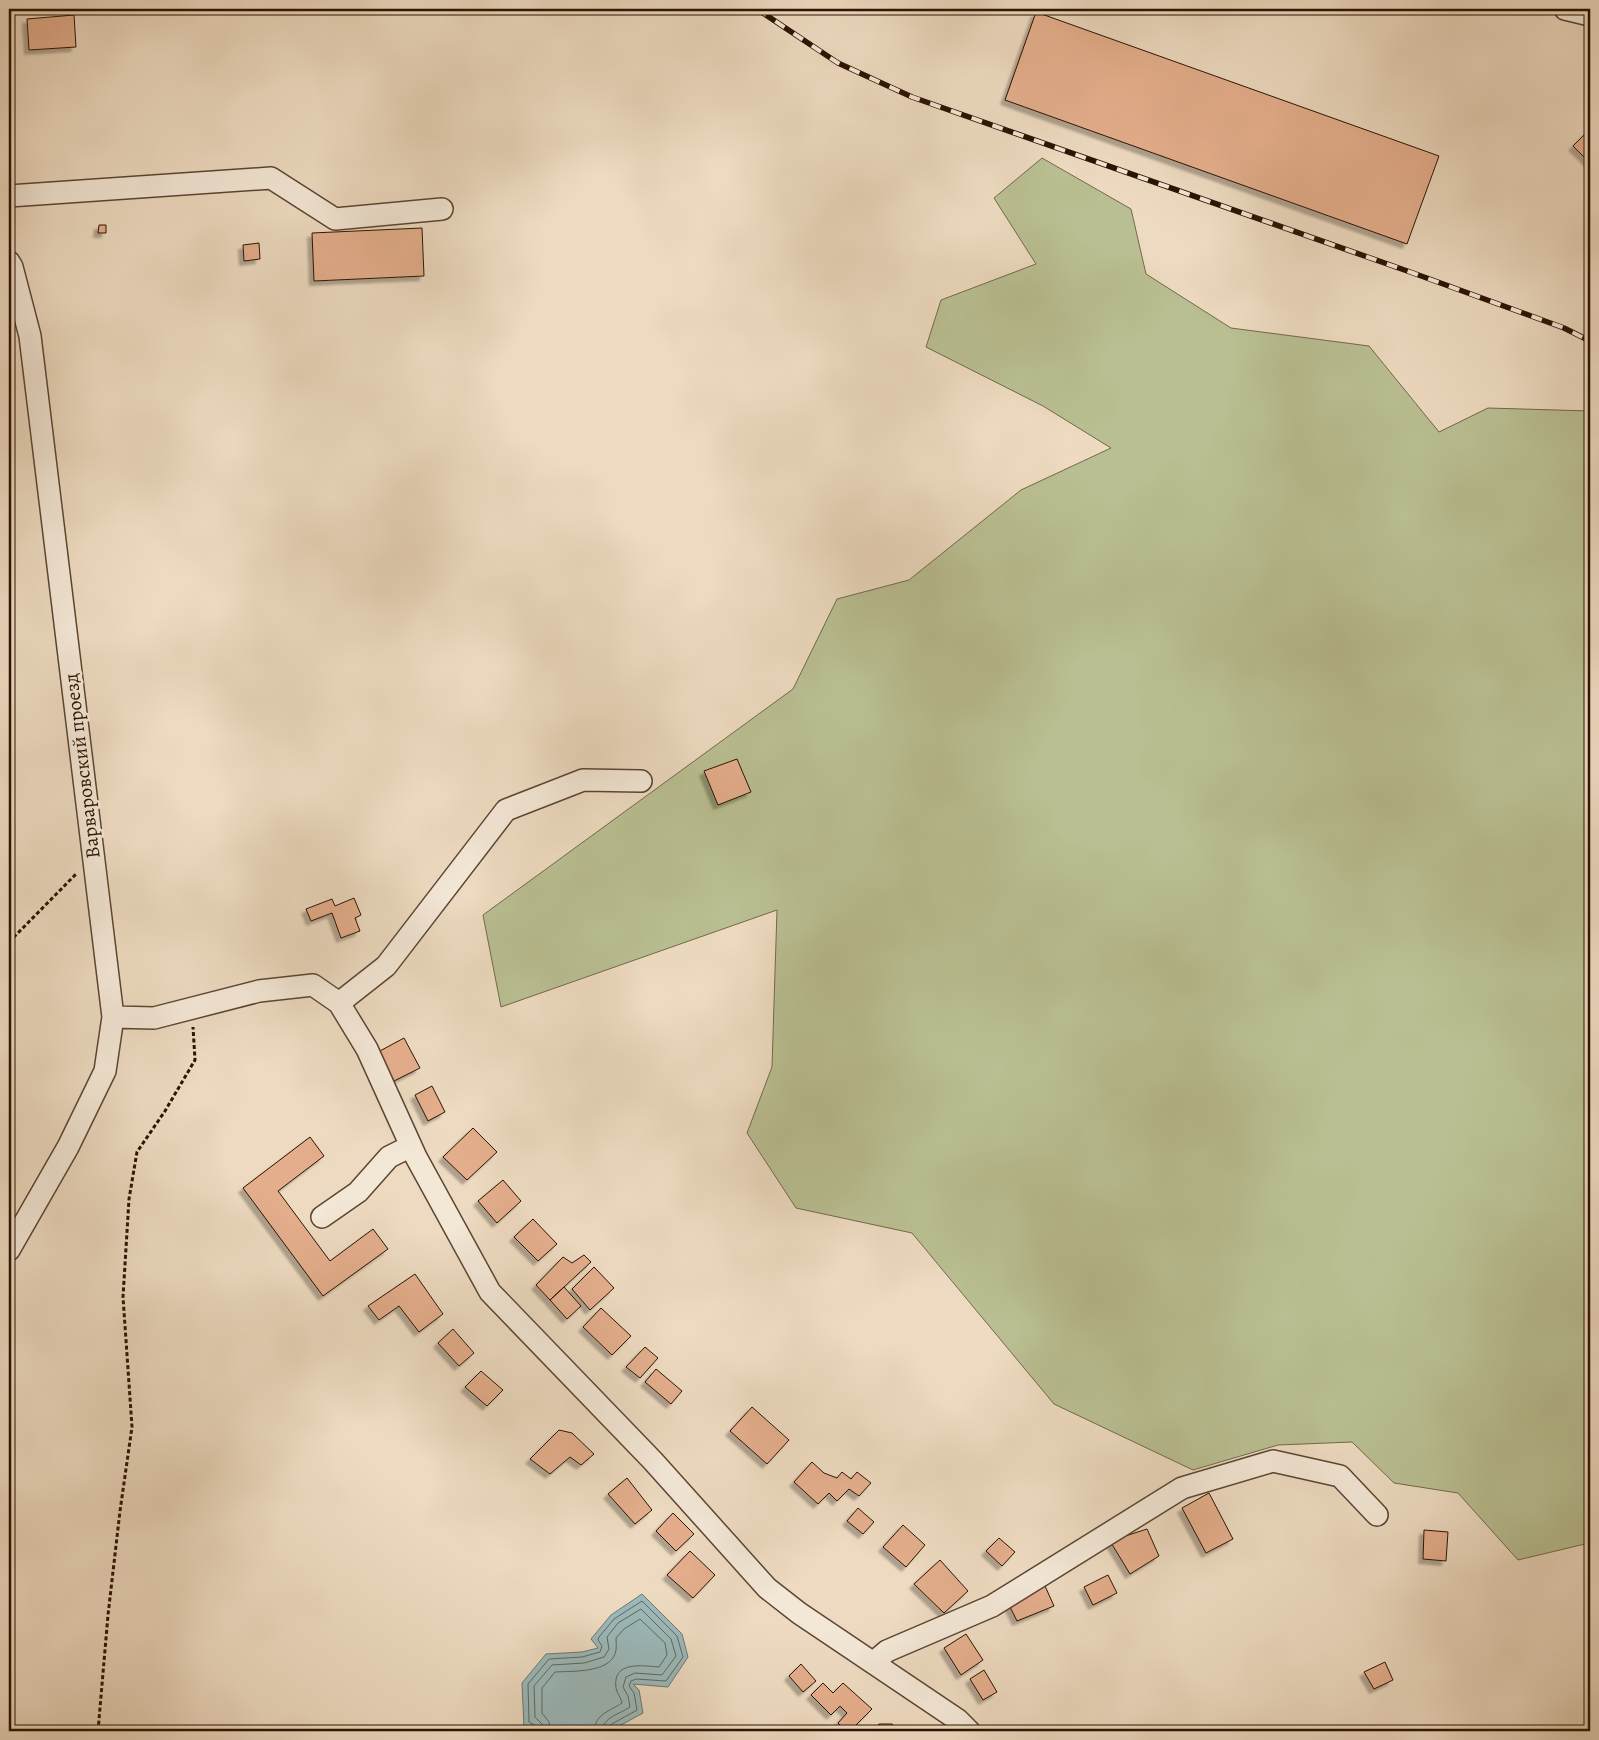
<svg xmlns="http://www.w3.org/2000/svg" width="1599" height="1740" font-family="Alegreya,serif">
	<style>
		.green { fill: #b9bf92; stroke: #72694a }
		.water { fill: #9bb9ba; stroke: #6e7770 }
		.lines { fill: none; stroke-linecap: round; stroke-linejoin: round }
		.shore { stroke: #63665e; stroke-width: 1 }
		.building { fill: #e4ae8c; stroke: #2b1302; filter: url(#shadow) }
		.minor-casing { stroke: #5c4532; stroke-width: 24 }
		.path { stroke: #2b1302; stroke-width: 3; stroke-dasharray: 4 2.5; stroke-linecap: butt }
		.minor { stroke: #f3e7d6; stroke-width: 21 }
		.rail-casing { stroke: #2b1302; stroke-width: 5.5 }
		.rail { stroke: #f3e7d6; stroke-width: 4; stroke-dasharray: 11; stroke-linecap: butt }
		.labels { text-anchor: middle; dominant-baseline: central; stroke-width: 5; stroke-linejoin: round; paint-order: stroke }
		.street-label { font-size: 20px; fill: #2b1302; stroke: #f3e7d6 }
	</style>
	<defs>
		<filter id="shadow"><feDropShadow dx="-4.5" dy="4.5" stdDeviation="1" flood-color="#0004"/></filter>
	</defs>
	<rect width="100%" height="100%" fill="#eddac0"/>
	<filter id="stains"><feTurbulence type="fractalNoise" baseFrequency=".004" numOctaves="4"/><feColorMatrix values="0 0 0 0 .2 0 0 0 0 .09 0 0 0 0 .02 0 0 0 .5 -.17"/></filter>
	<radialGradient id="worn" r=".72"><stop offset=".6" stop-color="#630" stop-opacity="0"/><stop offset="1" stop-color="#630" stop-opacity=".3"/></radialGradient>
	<path class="green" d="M1042,158L1131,209L1146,274L1231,328L1369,346L1439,432L1488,408L1590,411V1557L1585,1544L1518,1560L1458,1493L1394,1483L1352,1442L1278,1445L1193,1470L1054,1404L912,1233L796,1208L747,1133L772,1067L777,910L501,1007L483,915L793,689L837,599L909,580L1021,490L1111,448L1043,406L926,347L941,300L1036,264L994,198Z"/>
	<path class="water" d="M642,1594L682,1634L688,1657L668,1687L633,1684L639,1690L643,1713L610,1731H543L524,1727L522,1683L546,1654L582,1652L598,1648L591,1639L611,1615Z"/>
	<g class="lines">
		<path class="shore" d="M537,1731L536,1726L529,1722L528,1684L549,1659L582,1657L600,1652L602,1646L598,1640L599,1637L614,1619L642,1601L677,1636L683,1657L666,1681L636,1679L631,1681L629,1686L634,1693L637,1710L610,1725L608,1731
			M544,1731L542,1724L535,1717L534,1686L552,1665L584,1663L604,1657L609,1649L607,1637L618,1623L641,1609L671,1639L676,1656L662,1675L635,1673L626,1677L623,1687L628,1696L630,1707C620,1714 603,1717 602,1731
			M551,1731L549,1722L542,1713V1688L555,1672C572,1671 608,1673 615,1654C617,1649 616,1644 616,1638L624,1629L640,1619L665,1643L667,1655L659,1667C643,1666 612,1660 616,1688C617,1694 621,1697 622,1703C610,1711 595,1714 594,1731"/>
	</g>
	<path class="building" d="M1036,12L1439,156L1407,244L1005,100Z
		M74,15L76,47L29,50L27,19Z
		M1590,129V163L1573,146Z
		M99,225H106V233H98Z
		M422,228L424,276L314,281L312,233Z
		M259,243L260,259L244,261L243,245Z
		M737,759L751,792L718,805L704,771Z
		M354,898L361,915L355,918L360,931L341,938L332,913L311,921L306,909L332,899L335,906Z
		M404,1038L420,1068L394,1081L378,1052Z
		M432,1086L445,1112L428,1121L415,1095Z
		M473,1128L497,1152L467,1180L443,1157Z
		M310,1137L324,1156L278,1191L330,1261L373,1229L388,1249L323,1296L243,1188Z
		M503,1180L521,1201L497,1223L478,1201Z
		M533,1219L557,1244L538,1261L514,1237Z
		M584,1255L591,1262L550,1300L536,1285L563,1257L572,1263Z
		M594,1267L614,1288L590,1310L572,1289Z
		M415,1274L443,1314L419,1332L399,1306L379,1320L368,1306Z
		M564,1287L581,1306L567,1319L550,1300Z
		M601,1308L631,1336L612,1355L583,1327Z
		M453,1329L474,1353L459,1366L438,1343Z
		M645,1347L658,1358L640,1378L626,1367Z
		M656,1369L682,1391L671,1404L645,1382Z
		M481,1371L503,1390L487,1406L465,1387Z
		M752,1407L789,1440L767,1464L730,1431Z
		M559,1430L572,1433L594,1454L581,1465L570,1457L550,1474L530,1459Z
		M812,1462L824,1473L837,1478L842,1472L851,1479L857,1472L871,1483L859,1496L849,1489L837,1501L829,1493L818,1504L794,1482Z
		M627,1478L652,1510L635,1524L608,1494Z
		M1209,1493L1233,1539L1206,1553L1182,1508Z
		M858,1508L874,1522L863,1534L847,1521Z
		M673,1513L694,1534L676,1551L656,1531Z
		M903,1525L925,1545L906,1567L883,1547Z
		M1147,1529L1159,1556L1130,1574L1110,1541Z
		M1424,1530L1448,1532L1446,1561L1423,1559Z
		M999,1538L1015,1552L1002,1566L986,1551Z
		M690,1551L715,1575L693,1598L667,1575Z
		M940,1560L968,1591L944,1613L914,1584Z
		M1108,1575L1117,1593L1093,1605L1084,1587Z
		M1045,1586L1054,1606L1017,1621L1009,1605Z
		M966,1634L983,1660L961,1675L944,1648Z
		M1385,1662L1393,1680L1374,1689L1364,1672Z
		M801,1664L816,1681L803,1692L789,1676Z
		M984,1670L997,1692L983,1700L970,1679Z
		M823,1683L833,1693L843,1683L872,1709L850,1731H846L838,1723L847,1713L840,1706L831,1715L811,1695Z
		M879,1724H892L900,1731H872Z"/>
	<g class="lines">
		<defs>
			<path id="minor" d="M1565,9L1590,15
				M9,196L271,178L335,219L442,209
				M9,262L12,267L30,336L113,1017L105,1071L68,1147L9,1250
				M339,1003L386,966L506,810L583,780L641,781
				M113,1017L154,1018L259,991L313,985L339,1003L367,1049L416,1157L490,1292L653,1461L767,1588L799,1613L958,1720L969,1731
				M322,1217L358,1192L389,1157L411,1146
				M874,1662L887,1651L992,1606L1182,1488L1273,1461L1340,1476L1377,1515"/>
		</defs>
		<use href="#minor" class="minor-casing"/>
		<path class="path" d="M9,942L77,873
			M98,1731L108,1615L120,1511L132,1427L123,1297L129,1199L137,1152L165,1111L195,1060L193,1027"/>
		<use href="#minor" class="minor"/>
		<defs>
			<path id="rail" d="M757,9L838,63L912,97L1413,273L1564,328L1590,341"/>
		</defs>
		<use href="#rail" class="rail-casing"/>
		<use href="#rail" class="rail"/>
	</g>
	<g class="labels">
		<g class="street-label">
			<text transform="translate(82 766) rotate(-97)">Варваровский проезд</text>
		</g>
	</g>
	<rect width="1599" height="1740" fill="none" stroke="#eddac0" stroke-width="30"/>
	<rect x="10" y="10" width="1579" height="1720" fill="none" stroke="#2b1302" stroke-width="2.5"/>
	<rect x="15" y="15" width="1569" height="1710" fill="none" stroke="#2b1302"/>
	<rect width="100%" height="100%" filter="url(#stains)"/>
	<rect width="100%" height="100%" fill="url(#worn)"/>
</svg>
